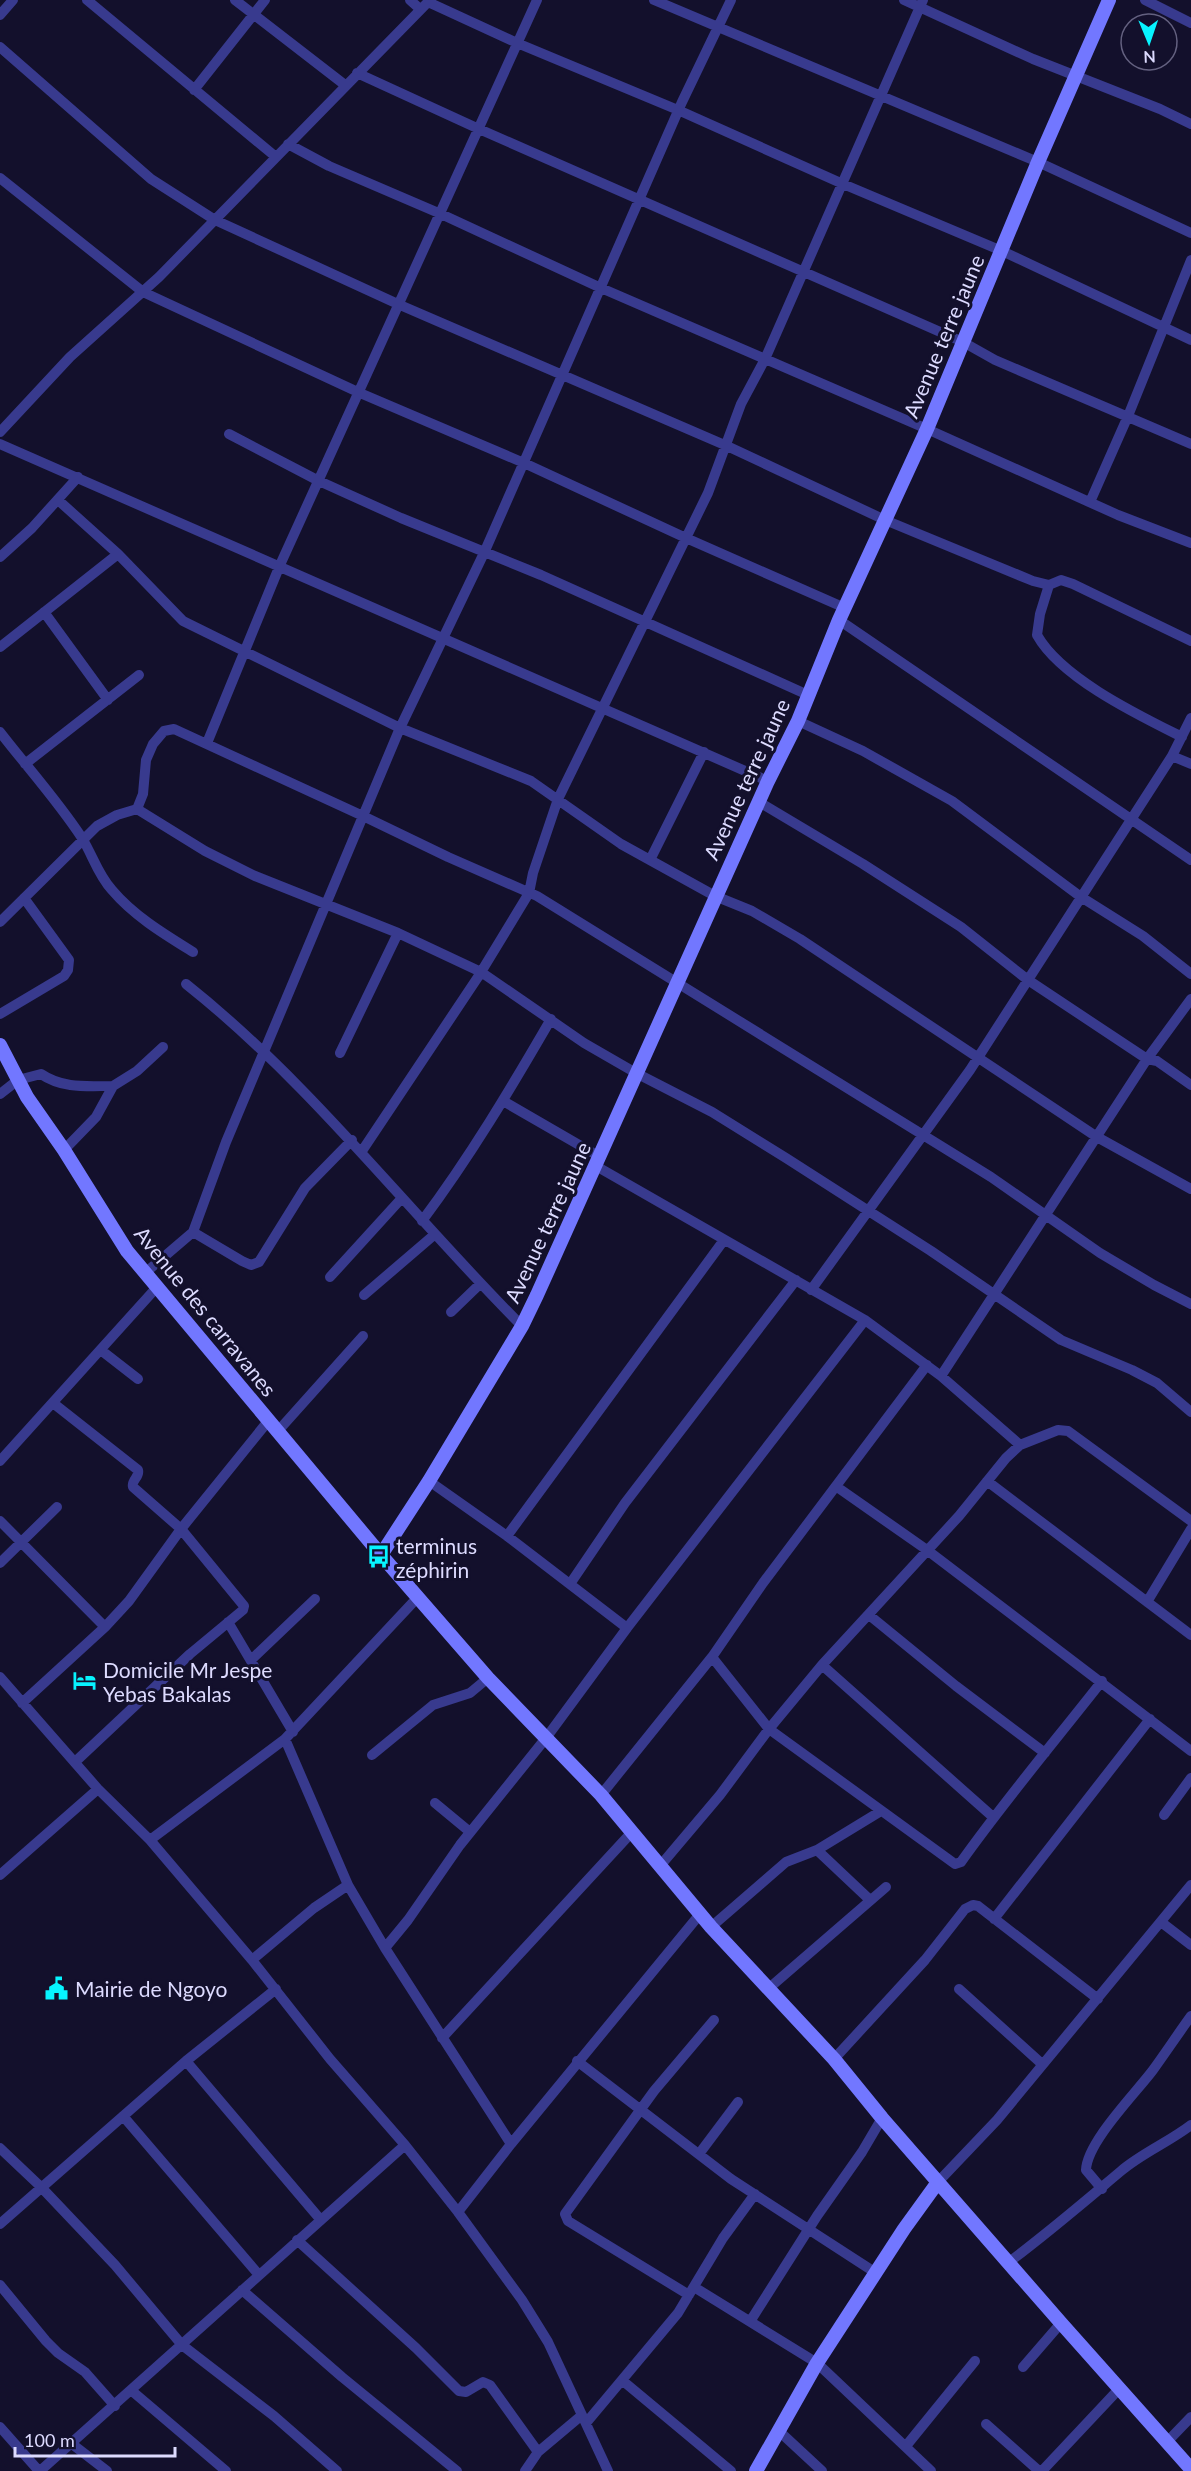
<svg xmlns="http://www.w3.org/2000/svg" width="1191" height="2471" font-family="Lato,sans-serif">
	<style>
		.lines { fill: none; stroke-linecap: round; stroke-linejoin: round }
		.street { stroke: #383a8e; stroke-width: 10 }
		.secondary { stroke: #7277ff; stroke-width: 14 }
		.labels { text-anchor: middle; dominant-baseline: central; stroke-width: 6; stroke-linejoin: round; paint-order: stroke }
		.street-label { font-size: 21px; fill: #dddbff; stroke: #13102c }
		.poi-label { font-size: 21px; fill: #dddbff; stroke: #13102c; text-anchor: start }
	</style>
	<rect width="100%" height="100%" fill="#13102c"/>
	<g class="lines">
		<path class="street" d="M87,0L276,157
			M235,0L345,85
			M410,0L420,9
			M654,0L1038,162L1191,233
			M904,0L1033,59L1160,109L1191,124
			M1145,0L1191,23
			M428,2L517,43L678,110L843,184L1002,251L1191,340
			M0,15L13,0
			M0,47L151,179L215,220L400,305L727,446L885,520L1033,581L1049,585L1061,580L1073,584L1191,641
			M357,73L479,129L963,342L995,360L1191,444
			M194,90L265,0
			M288,144L329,166L441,214L601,288L927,429L1118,515L1191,543
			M0,178L143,292L360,393L524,463L686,538L845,608
			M0,432L70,357L159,277L430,0
			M229,434L319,481L401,518L541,575L808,695
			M0,444L768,781
			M58,500L118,554L183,621L400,728L531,781L621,844L715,896L752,911L800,939L1097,1137L1191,1189
			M1090,502L1128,416L1191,260
			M0,557L32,528L78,477
			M1049,585L1040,614L1037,635C1061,678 1138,715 1182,737
			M44,612L108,700
			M839,620L1191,860
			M0,647L118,554
			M798,721L863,751L952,801L1081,897L1143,936L1191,974
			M0,732C27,767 58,801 82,838C93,856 98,875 112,890C134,916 164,934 193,952
			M207,743L280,565L537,0
			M1172,756L1191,764
			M25,764L139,675
			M759,802L863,864L961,927L1028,980L1147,1059L1157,1061L1191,1085
			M137,809L205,851L255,876L398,933L481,972L584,1043L636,1073L712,1112L786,1158L931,1251L1061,1340L1132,1370L1157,1383L1191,1412
			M650,860L704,752
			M0,922L97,826L117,815L137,809L143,794L146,760L153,744L164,731L174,729L363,816L448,857L537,896L991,1177L1100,1253L1154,1285L1191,1304
			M186,984C312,1084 409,1213 522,1326
			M0,1014L64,976L68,970L69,960L24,898
			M340,1053L398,933
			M0,1094L18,1080L41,1074C63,1089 87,1086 113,1086
			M503,1101L600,1157
			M64,1150L96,1117L113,1086L137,1071L163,1047
			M362,1151L478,977L529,893L533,873L558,799L708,493L741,404L765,359L923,0
			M596,1166L865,1320L941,1376L1020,1445L1058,1430L1068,1431L1191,1521
			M422,1221C470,1157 511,1088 551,1019
			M193,1232L242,1261L251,1265L259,1262L305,1188L352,1140
			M145,1273L193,1232L226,1142L400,728L484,553L682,102L731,0
			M330,1277L401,1199
			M811,1290L970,1070L1172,756L1191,718
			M364,1295L434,1235
			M451,1312L480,1284
			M102,1351L138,1379
			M941,1376L1147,1059L1191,999
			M53,1403L138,1470C140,1477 131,1480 133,1487L181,1529L244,1606L243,1610L190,1654L75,1762
			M278,1431L363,1336
			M0,1461L157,1287
			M429,1481L507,1536L627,1628
			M987,1481L1191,1635
			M837,1487L927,1550L1191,1751
			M0,1521L105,1627
			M507,1536L724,1240
			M0,1563L57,1507
			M570,1584L625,1503L796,1280
			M418,1597L285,1739L348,1885L385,1948L511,2144L458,2212
			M1147,1602L1191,1529
			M869,1615L956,1686L1045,1753
			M228,1622L293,1732
			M712,1657L769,1729L955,1864L961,1862C1005,1800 1055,1741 1102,1681
			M251,1660L315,1599
			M822,1665L993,1817
			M0,1677L98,1789L150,1840L252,1960L330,2059L405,2145L458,2212L522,2300L548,2342L608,2471
			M22,1703L105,1627L129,1601L181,1529L269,1420
			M372,1755L433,1705L470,1693L488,1678
			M601,1795L712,1657L763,1583L927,1365
			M435,1803L470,1832
			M1164,1815L1191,1778
			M150,1840L285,1739
			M660,1866L720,1795L769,1729L822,1665L959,1516L1006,1458L1020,1445
			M0,1875L98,1789
			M870,1900L817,1850L881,1811
			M994,1919L1150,1719
			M1161,1922L1191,1945
			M711,1927L786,1862L817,1850
			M385,1948L408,1920L460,1845L546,1738L627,1628L865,1320
			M252,1960L314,1908L348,1885
			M768,1989L886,1887
			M959,1989L1042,2064
			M442,2038L632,1832
			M834,2059L925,1960L965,1909L973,1905L978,1906L1098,1999
			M186,2061L320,2219
			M577,2061L731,2179L876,2273
			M123,2116L259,2275
			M511,2144L700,1914
			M0,2148L41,2187L115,2265L182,2345L274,2416L337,2471
			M699,2154L738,2102
			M938,2182L997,2120L1191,1885
			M1102,2189L1086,2170C1087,2142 1135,2094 1153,2070C1166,2052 1178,2034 1191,2016
			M0,2224L186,2061L276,1989
			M297,2240L416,2348L459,2391L466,2392L483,2382L490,2385L538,2452
			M1009,2262C1048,2233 1084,2202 1121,2171C1142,2153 1169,2142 1191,2125
			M0,2285L46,2341L58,2353L85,2372L115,2406
			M694,2287L817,2363L931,2471
			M242,2290L342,2377L457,2471
			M689,2295L568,2221L565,2214L654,2091L714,2020
			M751,2320L817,2216L862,2152L882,2118
			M1023,2367L1061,2323
			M623,2381L731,2471
			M132,2391L226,2471
			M586,2423L678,2313L723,2238L755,2194
			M986,2424L1039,2471
			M0,2427L39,2471
			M780,2432L822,2471
			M1166,2443L1191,2417
			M72,2444L107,2471
			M906,2446L975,2361
			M40,2471L405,2145
			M525,2471L538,2452L582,2415
			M1042,2471L1119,2389"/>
		<path class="secondary" d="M0,1045L27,1097L64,1150L127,1251L381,1555L488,1678L601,1795L711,1927L834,2059L882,2118L1061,2323L1191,2469
			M381,1555L429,1481L522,1326L537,1295L768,781L798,721L839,620L927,429L1038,162L1109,0
			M756,2471L817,2363L904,2229L938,2182"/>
	</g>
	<defs>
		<symbol id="bus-bare" viewBox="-9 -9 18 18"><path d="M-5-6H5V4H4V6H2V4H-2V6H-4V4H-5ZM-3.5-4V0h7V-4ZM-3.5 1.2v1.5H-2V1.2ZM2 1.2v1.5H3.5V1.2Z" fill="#07f4ff" stroke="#13102c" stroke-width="2.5" paint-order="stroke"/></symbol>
		<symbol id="hotel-bare" viewBox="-9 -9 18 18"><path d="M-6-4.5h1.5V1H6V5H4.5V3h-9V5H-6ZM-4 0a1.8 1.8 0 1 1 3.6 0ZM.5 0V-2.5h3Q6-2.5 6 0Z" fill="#07f4ff" stroke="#13102c" stroke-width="2.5" paint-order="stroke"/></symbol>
		<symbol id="civic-bare" viewBox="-9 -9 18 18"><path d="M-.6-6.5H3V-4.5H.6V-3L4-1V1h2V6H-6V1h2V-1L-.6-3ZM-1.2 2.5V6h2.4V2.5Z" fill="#07f4ff" stroke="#13102c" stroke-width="2.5" paint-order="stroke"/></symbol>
	</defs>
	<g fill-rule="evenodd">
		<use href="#bus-bare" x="362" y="1540" width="33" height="33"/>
		<use href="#hotel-bare" x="68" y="1664" width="33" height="33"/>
		<use href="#civic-bare" x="40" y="1972" width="33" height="33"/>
	</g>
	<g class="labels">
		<g class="street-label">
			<text transform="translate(943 336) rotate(-67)">Avenue terre jaune</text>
			<text transform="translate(746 779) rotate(-65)">Avenue terre jaune</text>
			<text transform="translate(547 1222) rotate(-65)">Avenue terre jaune</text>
			<text transform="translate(206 1311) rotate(51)">Avenue des carravanes</text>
		</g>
		<g class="poi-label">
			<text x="396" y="1545">terminus<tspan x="396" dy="24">zéphirin</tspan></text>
			<text x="103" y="1669">Domicile Mr Jespe<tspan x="103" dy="24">Yebas Bakalas</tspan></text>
			<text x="75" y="1988">Mairie de Ngoyo</text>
		</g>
	</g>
	<g transform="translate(1149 42) rotate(178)"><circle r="28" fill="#13102c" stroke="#646180" stroke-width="1.5"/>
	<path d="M0-4.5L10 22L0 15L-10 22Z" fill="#07f4ff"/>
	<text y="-9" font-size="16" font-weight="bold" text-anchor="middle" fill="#dddbff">N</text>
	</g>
	<path d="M15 2447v9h160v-9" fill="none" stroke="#dddbff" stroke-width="3"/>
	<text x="24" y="2447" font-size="18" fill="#dddbff" stroke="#13102c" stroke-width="4.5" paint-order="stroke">100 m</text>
</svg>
